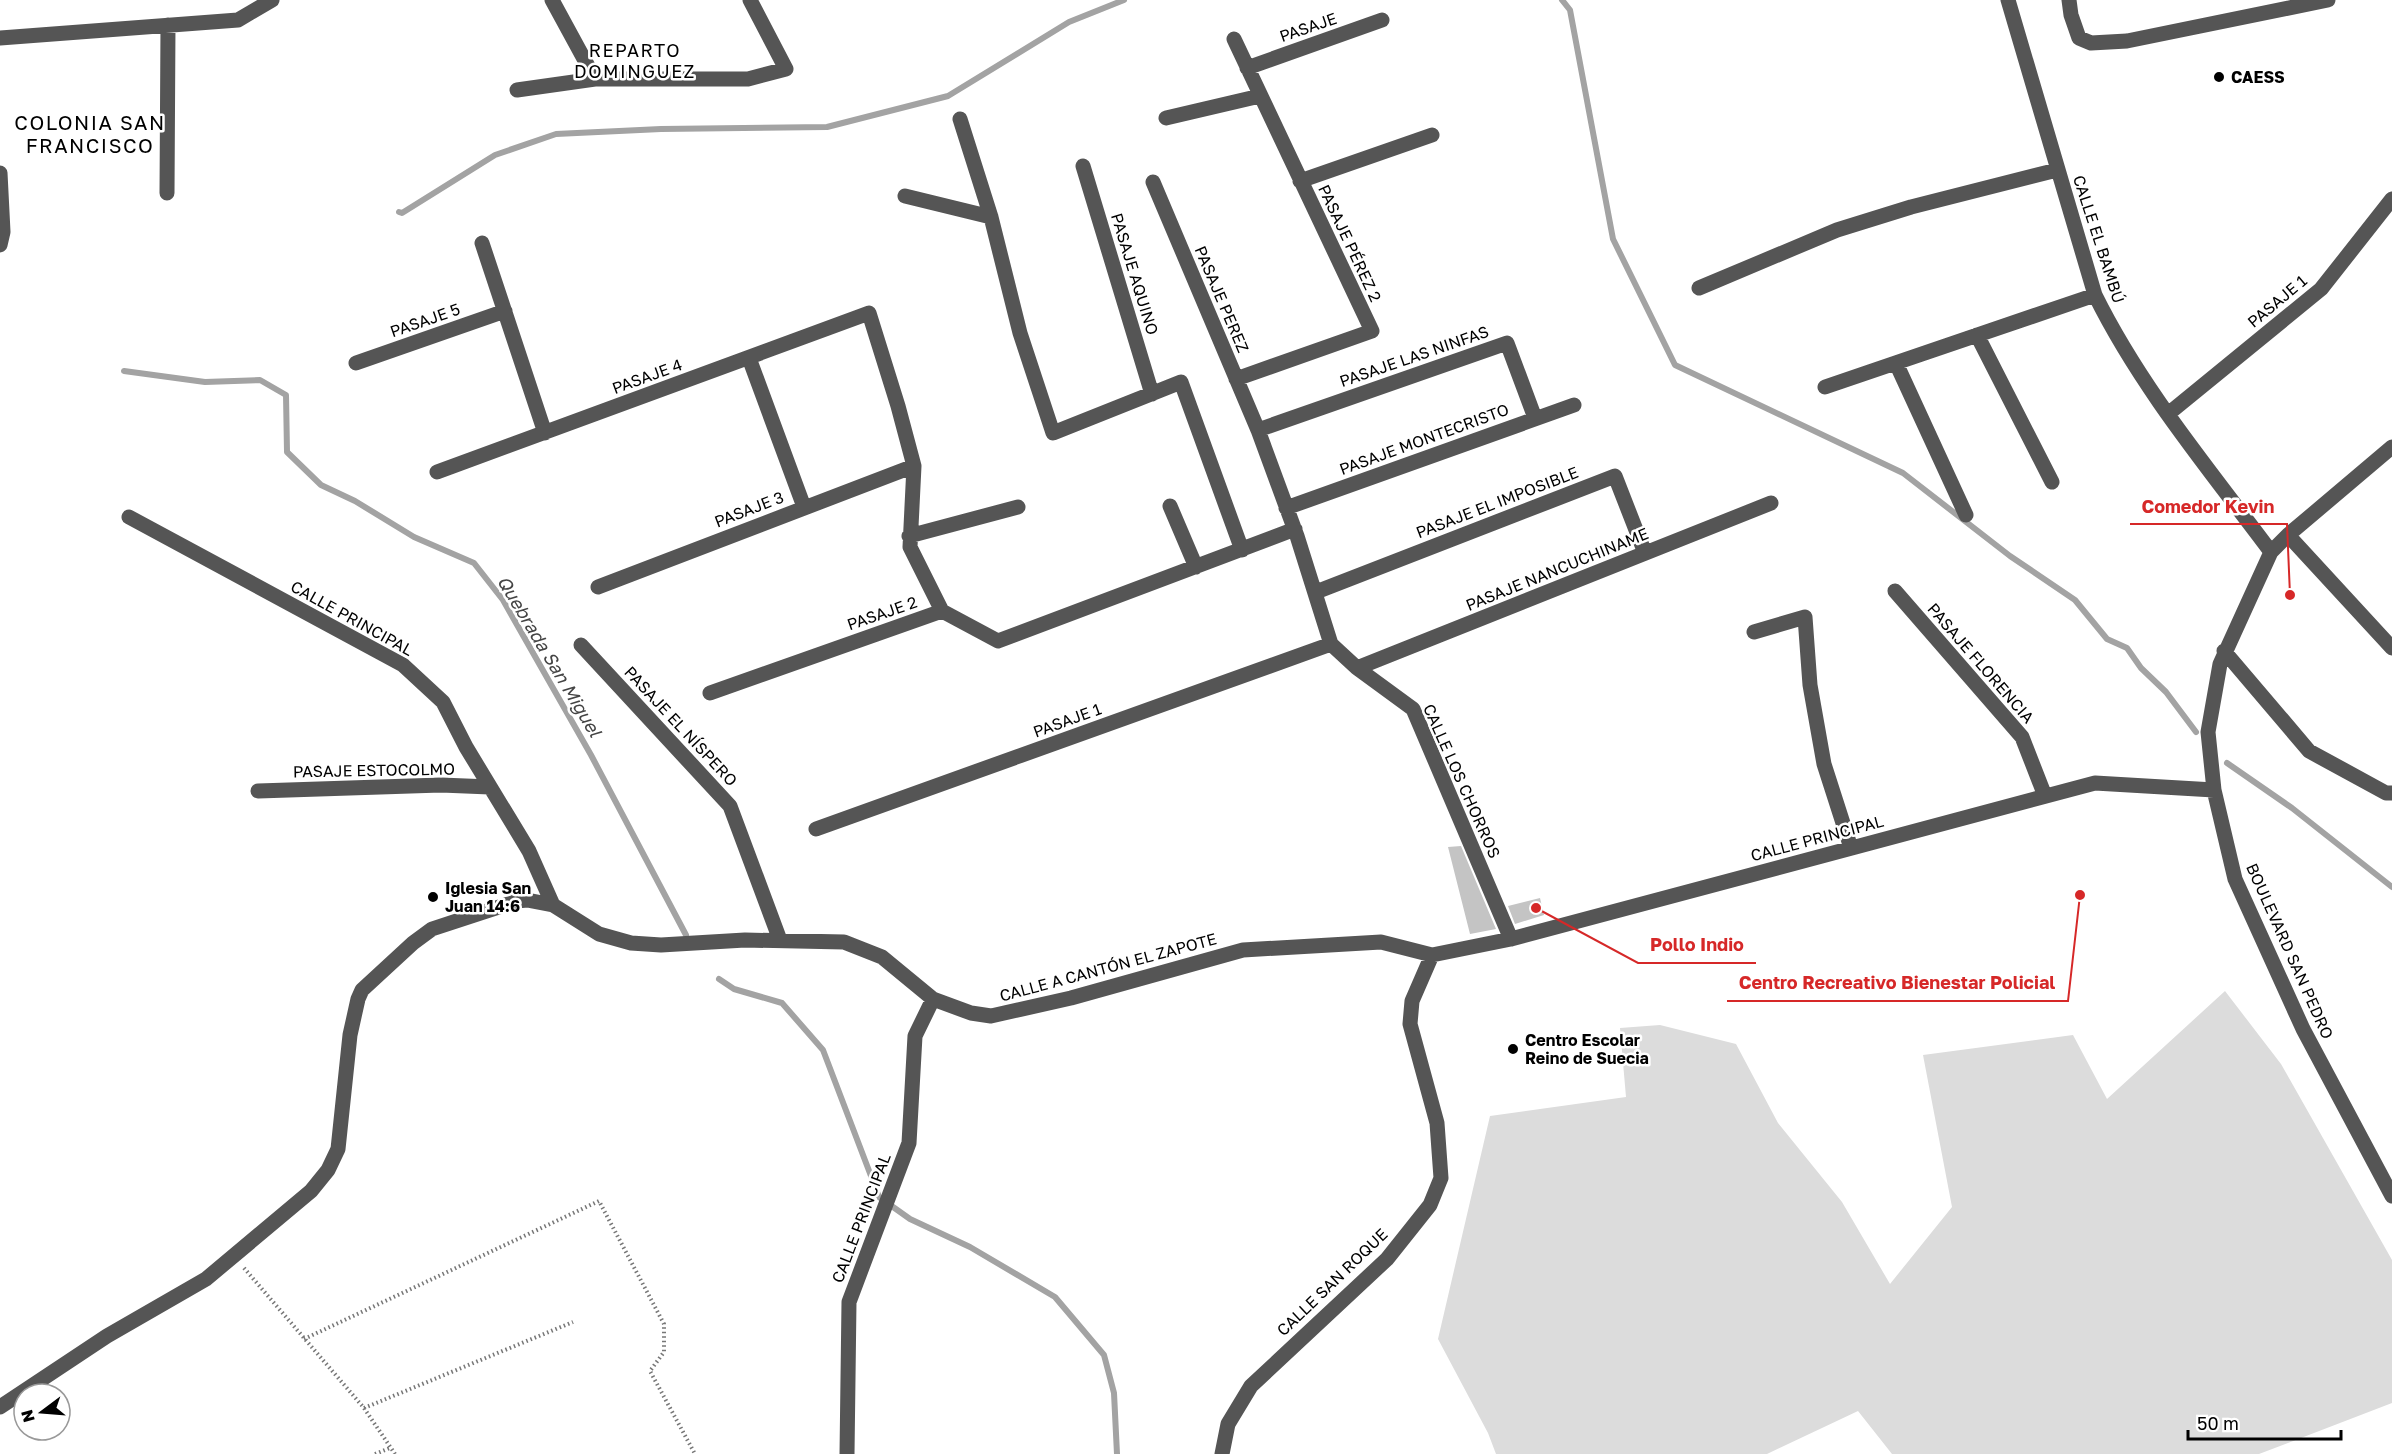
<svg xmlns="http://www.w3.org/2000/svg" width="2392" height="1454" font-family="'Golos Text',sans-serif">
	<style>
		.green { fill: #dcdcdc }
		.lines { fill: none; stroke-linecap: round; stroke-linejoin: round }
		.stream { stroke: #a3a3a3; stroke-width: 6 }
		.building { fill: #c4c4c4 }
		.path { stroke: #777; stroke-width: 4; stroke-dasharray: 1.5 3; stroke-linecap: butt }
		.minor { stroke: #555; stroke-width: 15 }
		.poi-dot { fill: #000; stroke: #fff; stroke-width: 2 }
		.labels { text-anchor: middle; dominant-baseline: central; stroke-width: 5; stroke-linejoin: round; paint-order: stroke }
		.street-label { font-size: 16px; fill: #000; stroke: #fff }
		.poi-label { font-size: 16px; font-weight: bold; fill: #000; stroke: #fff; text-anchor: start }
		.neighbourhood-label { font-size: 18px; letter-spacing: 1.5px; fill: #000; stroke: #fff }
		.water-label { font-size: 18px; font-style: italic; fill: #444; stroke: #fff }
		.quarter-label { font-size: 20px; letter-spacing: 1.5px; fill: #000; stroke: #fff }
		.leader { fill: none; stroke: #d62828; stroke-width: 2 }
		.callout-dot { fill: #d62828; stroke: #fff; stroke-width: 2 }
		.callout-label { font-size: 18px; text-anchor: middle; font-weight: bold; fill: #d62828; stroke: #fff; stroke-width: 5; stroke-linejoin: round; paint-order: stroke }
	</style>
	<rect width="100%" height="100%" fill="#fff"/>
	<path class="green" d="M2225,991L2281,1064L2392,1260V1403L2259,1454H1892L1858,1411L1767,1454H1496L1488,1433L1438,1339L1490,1116L1626,1097L1620,1028L1660,1025L1736,1044L1778,1123L1842,1202L1890,1284L1952,1207L1923,1055L2073,1035L2107,1099Z"/>
	<g class="lines">
		<path class="stream" d="M1562,0L1570,10L1613,239L1675,365L1903,473L2010,556L2075,600L2107,639L2127,648L2141,668L2166,692L2196,732
			M399,212L402,213L495,155L556,134L661,129L827,127L948,96L1069,22L1124,0
			M124,371L205,382L260,380L286,395L287,452L321,485L355,501L414,537L474,563L503,600L591,755L686,935
			M2227,763L2292,808L2392,887
			M719,979L734,989L782,1003L823,1050L879,1197L910,1219L970,1247L1055,1297L1104,1355L1114,1393L1117,1454"/>
	</g>
	<path class="building" d="M1461,846L1496,929L1470,934L1448,847Z
		M1540,898L1544,915L1515,924L1508,906Z"/>
	<g class="lines">
		<path class="path" d="M244,1268L364,1408L395,1454
			M304,1339L599,1201L664,1324V1352L650,1371L695,1454
			M364,1408L573,1322
			M375,1454L390,1448"/>
		<path class="minor" d="M552,0L595,79
			M2008,0L2095,295C2141,388 2209,469 2271,552
			M2069,0L2071,15L2079,38L2091,43L2127,41L2328,0
			M0,38L238,20L272,0
			M1234,39L1372,331L1236,379
			M1247,68L1382,20
			M517,90L595,79H748L786,69L750,0
			M1166,118L1260,96
			M960,119L991,217L1020,333L1053,433L1181,382L1242,550
			M1083,166L1152,394
			M0,173L3,232L0,245
			M1300,181L1432,135
			M1153,182L1258,430L1297,536L1331,644L1357,668L1413,709L1511,939
			M167,193L168,25
			M905,196L991,217
			M482,243L545,433
			M1699,288L1837,230L1911,207L2057,170
			M1977,335L2052,482
			M749,358L804,507
			M356,363L505,311
			M1896,363L1966,515
			M1825,387L2095,295
			M2168,414L2321,289L2392,199
			M1258,430L1507,343L1535,418
			M2392,447L2288,535L2271,552L2220,664L2208,732L2214,790L2235,879L2303,1029L2392,1196
			M437,472L869,313L898,406L914,466L910,547L942,611
			M1170,506L1196,567
			M1286,508L1574,405
			M129,517L403,665L443,702L466,747L529,851L553,905
			M2288,535L2392,648
			M909,536L1018,507
			M598,587L914,466
			M1895,591L2022,737L2045,796
			M1316,592L1615,476L1645,553
			M1754,632L1805,617L1810,685L1824,764L1851,848
			M581,645L730,806L780,940
			M2224,651L2309,751L2386,793H2392
			M1357,668L1771,503
			M710,693L942,611L998,641L1295,529
			M258,791L441,785L490,787
			M816,829L1331,644
			M0,1407L107,1336L206,1279L311,1191L328,1170L338,1149L350,1035L358,999L362,990L413,943L432,929L517,901L527,900L553,905L599,934L631,943L661,945L745,940L844,942L882,957L933,999L971,1013L991,1016L1071,998L1243,950L1381,942L1432,955L1511,939L2095,783L2214,790
			M847,1454L849,1302L909,1143L915,1036L933,999
			M1222,1454L1228,1424L1251,1386L1387,1259L1430,1205L1441,1178L1437,1123L1410,1024L1412,1001L1432,955"/>
	</g>
	<g class="poi-dot">
		<circle cx="2219" cy="77" r="6"/>
		<circle cx="433" cy="897" r="6"/>
		<circle cx="1513" cy="1049" r="6"/>
	</g>
	<g class="labels">
		<g class="street-label">
			<text transform="translate(1308 27) rotate(-19)">PASAJE</text>
			<text transform="translate(2099 239) rotate(72)">CALLE EL BAMBÚ</text>
			<text transform="translate(1350 243) rotate(65)">PASAJE PÉREZ 2</text>
			<text transform="translate(1135 274) rotate(73)">PASAJE AQUINO</text>
			<text transform="translate(1222 299) rotate(67)">PASAJE PEREZ</text>
			<text transform="translate(2277 301) rotate(-40)">PASAJE 1</text>
			<text transform="translate(425 320) rotate(-19)">PASAJE 5</text>
			<text transform="translate(1414 356) rotate(-19)">PASAJE LAS NINFAS</text>
			<text transform="translate(647 376) rotate(-20)">PASAJE 4</text>
			<text transform="translate(1424 439) rotate(-20)">PASAJE MONTECRISTO</text>
			<text transform="translate(1497 502) rotate(-21)">PASAJE EL IMPOSIBLE</text>
			<text transform="translate(749 509) rotate(-21)">PASAJE 3</text>
			<text transform="translate(1557 569) rotate(-22)">PASAJE NANCUCHINAME</text>
			<text transform="translate(882 613) rotate(-19)">PASAJE 2</text>
			<text transform="translate(352 618) rotate(29)">CALLE PRINCIPAL</text>
			<text transform="translate(1981 663) rotate(49)">PASAJE FLORENCIA</text>
			<text transform="translate(1067 720) rotate(-20)">PASAJE 1</text>
			<text transform="translate(681 726) rotate(47)">PASAJE EL NÍSPERO</text>
			<text transform="translate(374 770) rotate(-1)">PASAJE ESTOCOLMO</text>
			<text transform="translate(1462 781) rotate(66)">CALLE LOS CHORROS</text>
			<text transform="translate(1817 838) rotate(-15)">CALLE PRINCIPAL</text>
			<text transform="translate(2290 951) rotate(66)">BOULEVARD SAN PEDRO</text>
			<text transform="translate(1108 967) rotate(-15)">CALLE A CANTÓN EL ZAPOTE</text>
			<text transform="translate(861 1218) rotate(-69)">CALLE PRINCIPAL</text>
			<text transform="translate(1332 1282) rotate(-44)">CALLE SAN ROQUE</text>
		</g>
		<g class="poi-label">
			<text x="2231" y="77">CAESS</text>
			<text x="445" y="888">Iglesia San<tspan x="445" dy="18">Juan 14:6</tspan></text>
			<text x="1525" y="1040">Centro Escolar<tspan x="1525" dy="18">Reino de Suecia</tspan></text>
		</g>
		<g class="neighbourhood-label">
			<text x="635" y="50">REPARTO<tspan x="635" dy="21">DOMINGUEZ</tspan></text>
		</g>
		<g class="water-label">
			<text transform="translate(550 656) rotate(59)">Quebrada San Miguel</text>
		</g>
		<g class="quarter-label">
			<text x="90" y="122">COLONIA SAN<tspan x="90" dy="23">FRANCISCO</tspan></text>
		</g>
	</g>
	<path class="leader" d="M2290 595L2287 524H2130M1536 908L1638 963H1756M2080 895L2068 1001H1727"/>
	<g class="callout-dot">
		<circle cx="2290" cy="595" r="6"/>
		<circle cx="1536" cy="908" r="6"/>
		<circle cx="2080" cy="895" r="6"/>
	</g>
	<g class="callout-label">
		<text x="2208" y="513">Comedor Kevin</text>
		<text x="1697" y="951">Pollo Indio</text>
		<text x="1897" y="989">Centro Recreativo Bienestar Policial</text>
	</g>
	<g transform="translate(42 1412) rotate(254)"><circle r="28" fill="#ffffff" stroke="#999999" stroke-width="1.5"/>
	<path d="M0-4.5L10 22L0 15L-10 22Z" fill="#000000"/>
	<text y="-9" font-size="16" font-weight="bold" text-anchor="middle" fill="#000000">N</text>
	</g>
	<path d="M2188 1430v9h153v-9" fill="none" stroke="#000000" stroke-width="3"/>
	<text x="2197" y="1430" font-size="18" fill="#000000" stroke="#ffffff" stroke-width="4.5" paint-order="stroke">50 m</text>
</svg>
